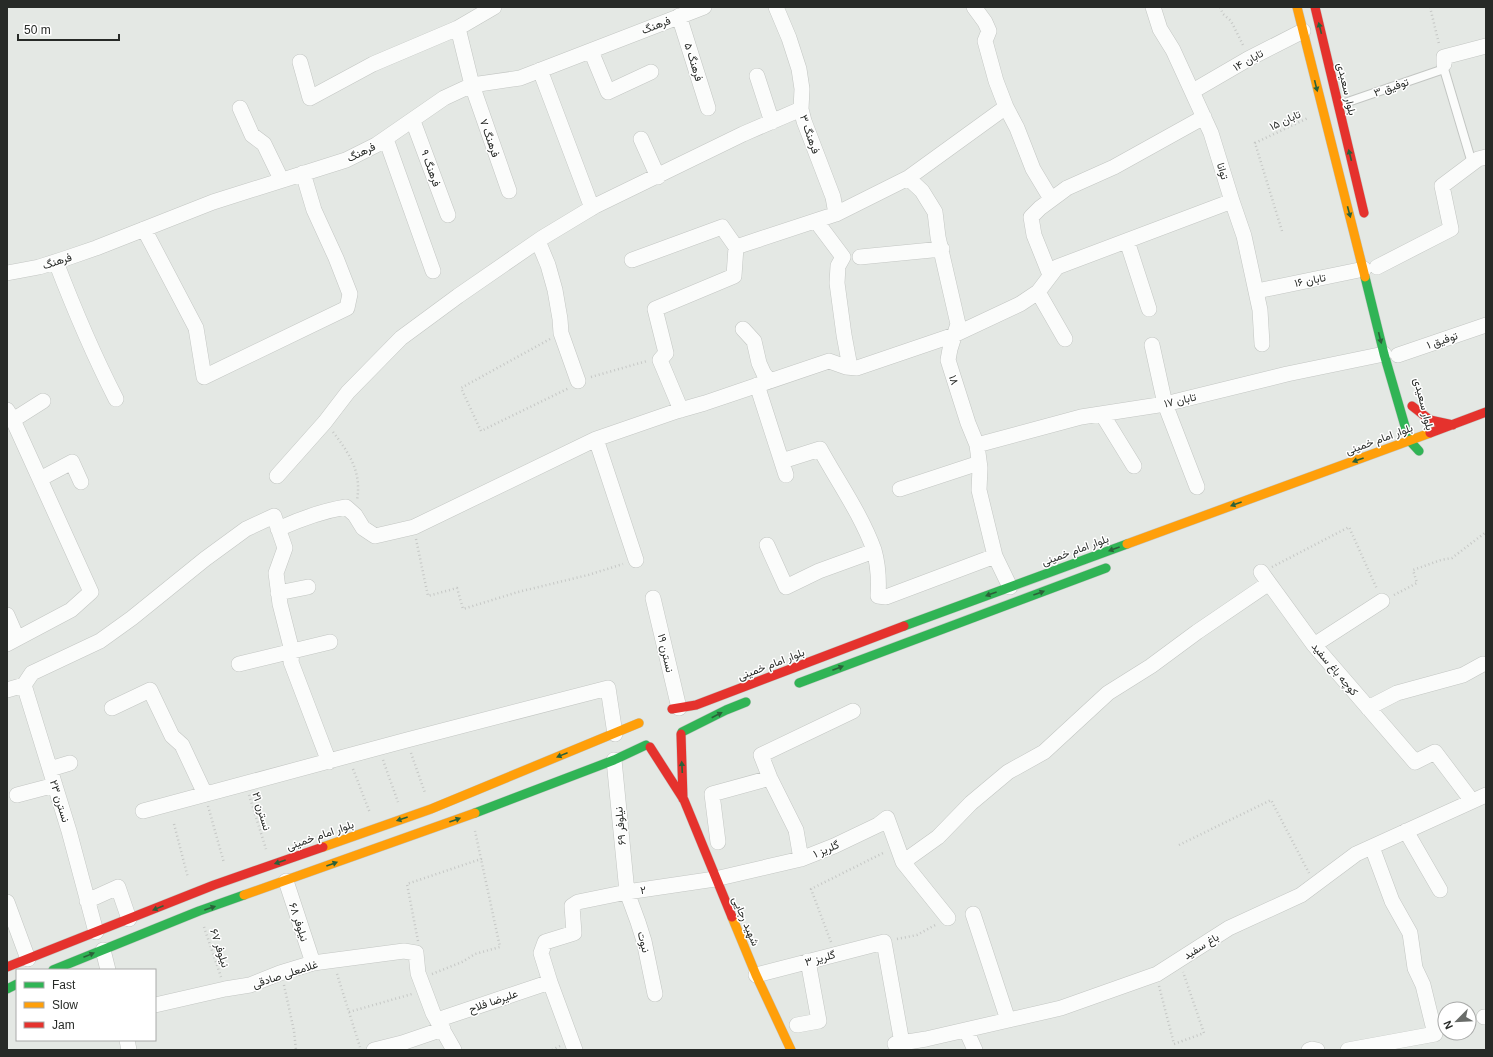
<svg xmlns="http://www.w3.org/2000/svg" width="1493" height="1057" font-family="Arial,Vazirmatn,sans-serif">
	<style>
		.lines { fill: none; stroke-linecap: round; stroke-linejoin: round }
		.lane-casing { stroke: #c3c6c3; stroke-width: 10 }
		.street-casing { stroke: #c3c6c3; stroke-width: 16 }
		.fast-casing { stroke: #c3c6c3; stroke-width: 10 }
		.slow-casing { stroke: #c3c6c3; stroke-width: 10 }
		.jam-casing { stroke: #c3c6c3; stroke-width: 10 }
		.path { stroke: #c5c7c5; stroke-width: 2.5; stroke-dasharray: 1 3; stroke-linecap: butt }
		.lane { stroke: #fbfcfb; stroke-width: 8 }
		.street { stroke: #fbfcfb; stroke-width: 15 }
		.fast { stroke: #30b455; stroke-width: 9 }
		.slow { stroke: #ff9f0a; stroke-width: 9 }
		.jam { stroke: #e5322d; stroke-width: 9 }
		.oneway { fill: #2b6139 }
		.labels { text-anchor: middle; dominant-baseline: central; stroke-width: 3; stroke-linejoin: round; paint-order: stroke }
		.street-label { font-size: 11px; fill: #272a27; stroke: #fff }
	</style>
	<rect width="100%" height="100%" fill="#e4e8e4"/>
	<g class="lines">
		<defs>
			<path id="lane" d="M1339,105L1444,69L1472,163"/>
			<path id="street" d="M494,7L458,28L472,85L509,191
				M776,7L789,38L799,69L802,89L801,109L804,121L833,197L836,214
				M974,7L985,22L989,31L985,41L996,81L1006,107L1017,128L1033,169L1051,199
				M1153,7L1160,29L1173,50L1211,133L1232,201L1244,236L1260,310L1262,344
				M679,16L708,108
				M591,51L608,92L651,72
				M300,62L310,98L373,64L458,28
				M1444,64V57L1486,46
				M540,70L592,208
				M757,76L772,122
				M1193,91L1248,59L1303,31
				M240,108L252,135L264,144L281,179
				M413,121L448,215
				M386,139L433,271
				M641,139L658,177
				M908,178L922,191L935,212L938,237L958,324L950,349L948,360L968,423L977,445L980,468L979,490L995,556L1010,587
				M816,221L843,257L838,266L837,283L844,335L850,367
				M144,229L196,328L204,377L347,308L350,294L336,258L314,210L303,173
				M538,241L548,265L555,290L560,319L561,333L578,381
				M1127,241L1149,309
				M860,257L942,249
				M632,260L722,227L736,247
				M56,262C74,309 93,354 116,399
				M1377,267L1451,229L1442,186L1478,159L1486,157
				M7,273L39,267L64,259L96,248L213,202L346,160L376,145L444,98L472,85L520,78L704,7
				M1050,275L1034,235L1031,217L1040,208L1067,188L1114,167L1204,117
				M1257,291L1364,269
				M1038,292L1065,339
				M743,329L754,341L759,363L764,374L770,381
				M1152,345L1165,404L1197,487
				M1398,355L1486,325
				M757,385L786,475
				M7,410L13,420L91,592L71,610L7,644
				M681,410L660,360L666,353L655,309L734,276L736,247L836,214L908,178L1006,107
				M1102,414L1134,466
				M13,420L43,401
				M596,439L636,560
				M977,445L1081,417L1165,404L1287,374L1384,354
				M782,461L820,449C838,482 861,514 874,550C878,564 879,581 878,596L886,597L995,556
				M277,476L325,422L348,392L401,338L458,296L542,238L595,206L743,134L801,109
				M40,479L72,462L81,482
				M900,489L979,463
				M278,529C300,519 322,511 346,507L355,515L363,528L375,536L414,527L596,439L677,411L705,403L829,361L846,367L857,368L954,335L1020,304L1038,292L1057,267L1232,201
				M767,545L786,587L819,571L874,551
				M1261,572L1314,645L1415,762L1435,752L1472,801
				M278,593L308,587
				M653,598L679,708
				M7,615L17,638
				M1314,645L1382,601
				M239,664L330,642
				M7,690L24,685
				M112,708L150,690L172,736L182,745L205,794
				M1368,708L1397,693L1463,675L1483,664
				M614,760L627,892L638,922L644,941L655,994
				M50,769L70,763
				M17,795L55,785
				M143,811L407,740L608,688L615,734
				M1406,831L1440,890
				M718,842L712,794L770,778
				M801,859L796,830L770,778L761,755L853,711
				M903,862L938,837L971,803L1008,772L1044,752L1108,693L1151,666L1197,632L1269,583
				M286,881L313,963
				M87,901L118,887L129,919
				M7,902L28,959
				M973,914L1008,1020
				M96,932L69,831L24,685L32,673L100,641L132,618L205,559L246,529L274,516L285,548L276,573L280,604L292,651L291,662L329,762
				M103,950L108,970
				M756,975L884,942L902,1043
				M550,982L575,1050
				M155,1005L225,989L250,985L280,973L313,963L404,951L416,953L418,973L433,1013L454,1050
				M1484,1017H1486
				M437,1020L550,982L541,953L545,942L574,933L572,906L578,902L627,892L715,879L801,859L834,846L878,825L887,818L903,862L948,918
				M797,1025L819,1021L808,961
				M966,1030L975,1050
				M127,1040L129,1050
				M895,1044L926,1039L1061,1008L1157,974L1229,928L1301,895L1356,854L1486,795
				M374,1050L402,1043L443,1029
				M1309,1050L1312,1049L1317,1050
				M1348,1050L1435,1034L1423,985L1415,968L1410,933L1392,901L1372,847"/>
			<path id="fast" d="M1365,277L1384,354L1409,440L1419,451
				M904,626L1127,544
				M799,683L1106,568
				M682,732L726,710L746,702
				M475,813L614,760L646,745
				M53,970L199,911L244,895
				M7,989L17,984"/>
			<path id="slow" d="M1297,7L1365,277
				M1127,544L1430,433
				M323,847L431,809L639,723
				M244,895L475,813
				M732,917L756,975L791,1050"/>
			<path id="jam" d="M1315,7L1364,213
				M1412,406L1430,420L1453,425
				M1430,433L1486,412
				M672,709L696,705L904,626
				M681,734L683,799
				M650,747L684,800L732,917
				M7,967L214,885L323,847"/>
		</defs>
		<use href="#lane" class="lane-casing"/>
		<use href="#street" class="street-casing"/>
		<use href="#fast" class="fast-casing"/>
		<use href="#slow" class="slow-casing"/>
		<use href="#jam" class="jam-casing"/>
		<path class="path" d="M1220,7L1223,14L1231,21L1244,47
			M1430,7L1439,44
			M1282,231L1255,143L1308,118
			M550,339L461,388L481,431L569,388
			M591,377L647,361
			M333,432C349,453 362,472 357,500
			M416,539L428,596L457,588L463,609L518,592L588,575L623,564
			M1272,567L1349,527L1377,589
			M1394,595L1417,583L1413,570L1441,560L1452,558L1486,532
			M411,753L425,793
			M383,760L398,802
			M353,769L370,813
			M249,795L266,849
			M208,806L224,863
			M174,824L188,878
			M1179,845L1271,800L1309,873
			M204,927L221,977
			M897,939L917,935L937,924
			M418,941L407,884L481,859L475,831
			M831,942L811,889L885,852
			M337,974L360,1047
			M432,974L462,962L475,954L500,947L481,859
			M284,985L294,1031L296,1050
			M1159,986L1174,1044L1204,1033L1183,972
			M349,1012L412,994
			M552,1050L560,1046"/>
		<use href="#lane" class="lane"/>
		<use href="#street" class="street"/>
		<use href="#fast" class="fast"/>
		<use href="#slow" class="slow"/>
		<use href="#jam" class="jam"/>
	</g>
	<defs><path id="oneway-solid" d="M-6-.8H1V-3.2L6.5 0L1 3.2V.8H-6Z"/></defs>
	<g class="oneway">
		<use href="#oneway-solid" transform="translate(1320 28) rotate(-104)"/>
		<use href="#oneway-solid" transform="translate(1316 86) rotate(76)"/>
		<use href="#oneway-solid" transform="translate(1350 155) rotate(-104)"/>
		<use href="#oneway-solid" transform="translate(1349 212) rotate(75)"/>
		<use href="#oneway-solid" transform="translate(1380 338) rotate(76)"/>
		<use href="#oneway-solid" transform="translate(1358 460) rotate(160)"/>
		<use href="#oneway-solid" transform="translate(1236 504) rotate(160)"/>
		<use href="#oneway-solid" transform="translate(1114 549) rotate(160)"/>
		<use href="#oneway-solid" transform="translate(1039 593) rotate(-20)"/>
		<use href="#oneway-solid" transform="translate(991 594) rotate(160)"/>
		<use href="#oneway-solid" transform="translate(838 668) rotate(-21)"/>
		<use href="#oneway-solid" transform="translate(717 715) rotate(-27)"/>
		<use href="#oneway-solid" transform="translate(562 755) rotate(158)"/>
		<use href="#oneway-solid" transform="translate(682 767) rotate(-93)"/>
		<use href="#oneway-solid" transform="translate(402 819) rotate(161)"/>
		<use href="#oneway-solid" transform="translate(455 820) rotate(-20)"/>
		<use href="#oneway-solid" transform="translate(280 862) rotate(161)"/>
		<use href="#oneway-solid" transform="translate(332 864) rotate(-20)"/>
		<use href="#oneway-solid" transform="translate(158 908) rotate(158)"/>
		<use href="#oneway-solid" transform="translate(210 908) rotate(-19)"/>
		<use href="#oneway-solid" transform="translate(89 955) rotate(-22)"/>
	</g>
	<g class="labels">
		<g class="street-label">
			<text transform="translate(656 25) rotate(-21)">فرهنگ</text>
			<text transform="translate(1248 60) rotate(-29)">تابان ۱۴</text>
			<text transform="translate(694 62) rotate(73)">فرهنگ ۵</text>
			<text transform="translate(1391 87) rotate(-19)">توفیق ۳</text>
			<text transform="translate(1347 89) rotate(77)">بلوار سعیدی</text>
			<text transform="translate(1285 120) rotate(-25)">تابان ۱۵</text>
			<text transform="translate(810 134) rotate(71)">فرهنگ ۳</text>
			<text transform="translate(490 138) rotate(71)">فرهنگ ۷</text>
			<text transform="translate(361 152) rotate(-26)">فرهنگ</text>
			<text transform="translate(431 168) rotate(70)">فرهنگ ۹</text>
			<text transform="translate(1223 171) rotate(73)">توانا</text>
			<text transform="translate(57 261) rotate(-18)">فرهنگ</text>
			<text transform="translate(1310 280) rotate(-11)">تابان ۱۶</text>
			<text transform="translate(1442 340) rotate(-19)">توفیق ۱</text>
			<text transform="translate(954 380) rotate(73)">۱۸</text>
			<text transform="translate(1180 400) rotate(-13)">تابان ۱۷</text>
			<text transform="translate(1424 404) rotate(76)">بلوار سعیدی</text>
			<text transform="translate(1379 439) rotate(-20)">بلوار امام خمینی</text>
			<text transform="translate(1075 550) rotate(-20)">بلوار امام خمینی</text>
			<text transform="translate(666 653) rotate(77)">نسترن ۱۹</text>
			<text transform="translate(771 664) rotate(-21)">بلوار امام خمینی</text>
			<text transform="translate(1335 669) rotate(50)">کوچه باغ سفید</text>
			<text transform="translate(60 801) rotate(73)">نسترن ۲۳</text>
			<text transform="translate(262 811) rotate(73)">نسترن ۲۱</text>
			<text transform="translate(620 826) rotate(-95)">نیلوفر ۶۹</text>
			<text transform="translate(320 835) rotate(-19)">بلوار امام خمینی</text>
			<text transform="translate(826 849) rotate(-23)">گلریز ۱</text>
			<text transform="translate(643 890) rotate(-8)">۲</text>
			<text transform="translate(746 921) rotate(67)">شهید رجایی</text>
			<text transform="translate(299 922) rotate(72)">نیلوفر ۶۸</text>
			<text transform="translate(644 942) rotate(76)">نبوت</text>
			<text transform="translate(1201 946) rotate(-32)">باغ سفید</text>
			<text transform="translate(220 948) rotate(72)">نیلوفر ۶۷</text>
			<text transform="translate(820 958) rotate(-15)">گلریز ۳</text>
			<text transform="translate(285 974) rotate(-18)">غلامعلی صادقی</text>
			<text transform="translate(493 1001) rotate(-19)">علیرضا فلاح</text>
		</g>
	</g>
	<rect width="1493" height="1057" fill="none" stroke="#272a27" stroke-width="16"/>
	<rect x="16" y="969" width="140" height="72" fill="#ffffff" stroke="#a9aaa9"/>
	<rect x="24" y="982" width="20" height="6" fill="#30b455" stroke="#a9aaa9"/>
	<text x="52" y="989" font-size="12" fill="#272a27">Fast</text>
	<rect x="24" y="1002" width="20" height="6" fill="#ff9f0a" stroke="#a9aaa9"/>
	<text x="52" y="1009" font-size="12" fill="#272a27">Slow</text>
	<rect x="24" y="1022" width="20" height="6" fill="#e5322d" stroke="#a9aaa9"/>
	<text x="52" y="1029" font-size="12" fill="#272a27">Jam</text>
	<g transform="translate(1457 1021) rotate(246)"><circle r="19" fill="#ffffff" stroke="#a9aaa9"/>
	<path d="M0-3L7 15L0 10L-7 15Z" fill="#696c69"/>
	<text y="-6" font-size="11" font-weight="bold" text-anchor="middle" fill="#272a27">N</text>
	</g>
	<path d="M18 34v6h101v-6" fill="none" stroke="#272a27" stroke-width="2"/>
	<text x="24" y="34" font-size="12" fill="#272a27" stroke="#ffffff" stroke-width="3" paint-order="stroke">50 m</text>
</svg>
